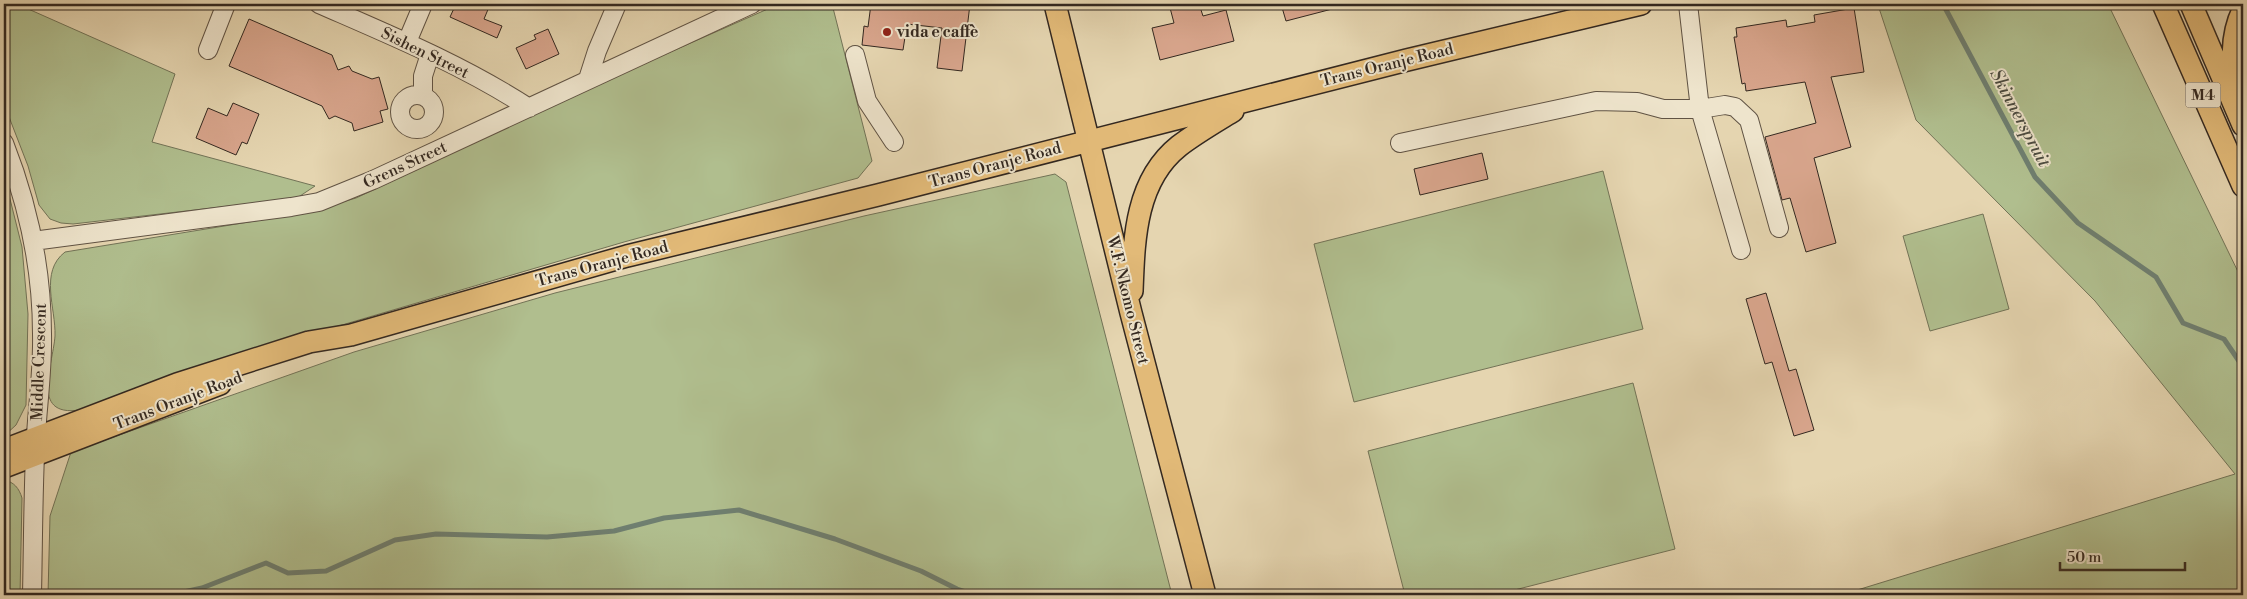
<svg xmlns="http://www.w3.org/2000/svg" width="2247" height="599" font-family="'Libre Bodoni',serif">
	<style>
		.green { fill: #b0be8e; stroke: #727357 }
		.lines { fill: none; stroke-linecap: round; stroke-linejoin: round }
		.stream { stroke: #6f7f70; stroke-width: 5 }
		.building { fill: #d8a58c; stroke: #332820 }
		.minor-casing { stroke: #605344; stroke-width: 20 }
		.major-casing { stroke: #332820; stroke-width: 24 }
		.minor { stroke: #eee4cc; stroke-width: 18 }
		.major { stroke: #e2ba78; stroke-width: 21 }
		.poi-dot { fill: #8f2418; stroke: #eee4cc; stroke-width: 2 }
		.labels { text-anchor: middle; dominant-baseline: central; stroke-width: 4; stroke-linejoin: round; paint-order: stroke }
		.shield { fill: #eee4cc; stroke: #6b6054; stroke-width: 1 }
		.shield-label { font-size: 15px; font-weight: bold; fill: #332820 }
		.poi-label { font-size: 16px; font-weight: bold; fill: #332820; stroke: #eee4cc; text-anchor: start }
		.street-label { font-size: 16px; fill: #332820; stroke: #eee4cc }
		.water-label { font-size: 18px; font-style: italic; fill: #4c4c41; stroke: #eee4cc }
	</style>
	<rect width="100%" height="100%" fill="#e5d5b0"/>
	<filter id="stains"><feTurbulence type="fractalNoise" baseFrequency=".004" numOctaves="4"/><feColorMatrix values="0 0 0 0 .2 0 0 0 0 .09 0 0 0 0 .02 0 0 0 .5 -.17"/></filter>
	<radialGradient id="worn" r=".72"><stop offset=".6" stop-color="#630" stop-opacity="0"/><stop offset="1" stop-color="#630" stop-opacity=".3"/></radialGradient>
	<path class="green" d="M4,4H17L175,74L152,142L315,186L297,198L273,201L73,224L61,223L50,219L39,205L28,166L4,104Z
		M779,4H832L872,161L858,178L624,242L257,350L85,409C28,421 53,366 55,336C56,308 39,272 65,252L304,213L356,198L643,64Z
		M1885,4H2108L2243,282V595H1841L2235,474L2095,301L1916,120L1878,5Z
		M1603,171L1643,329L1354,402L1314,244Z
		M1055,174L1066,182L1172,595H48L50,516L71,452L354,352L555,293L864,216Z
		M4,175L22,247L28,314L26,405L16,425L4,436Z
		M1983,214L2009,309L1930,331L1903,236Z
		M1633,383L1675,549L1495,595H1405L1368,451Z
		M4,480C14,482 19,488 22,498L20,595H4Z"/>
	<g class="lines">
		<path class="stream" d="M1943,4L2035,177L2078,223L2156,277L2183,323L2224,339L2243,367
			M170,595L202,588L266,563L288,573L326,571L395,540L436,534L547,537L614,531L664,518L739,510L835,539L921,571L957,589L975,595"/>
	</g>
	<path class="building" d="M456,4H482L489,7L484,19L502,26L497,38L450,17Z
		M871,4H970L962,71L937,68L942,28L907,24L903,50L862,45L864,26L868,27Z
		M1169,4H1199L1203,16L1226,10L1234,41L1160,60L1152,28L1174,23Z
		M1281,4H1336V8L1286,21Z
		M1854,8L1864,72L1831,77L1851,147L1814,158L1836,243L1806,252L1790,198L1782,200L1765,137L1816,123L1805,82L1746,91L1745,83L1742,84L1739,67L1734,37H1737L1736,28L1786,20L1787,27L1815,22L1814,15Z
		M249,19L332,55L338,70L349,66L352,71L372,79L379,77L388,109L380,111L383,122L354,131L352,123L335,116L329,119L322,106L229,66Z
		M548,29L559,54L526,69L516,48L536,39L534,35Z
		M233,103L259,114L247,144L242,142L236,155L196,138L208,108L227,116Z
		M1482,153L1488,179L1420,195L1414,169Z
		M1766,293L1789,371L1796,369L1814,430L1794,436L1772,362L1765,364L1746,299Z"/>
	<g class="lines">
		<defs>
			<path id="minor" d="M319,4C390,35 463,65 529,108
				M1688,4L1700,109L1741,250
				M407,42L423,4
				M208,50L226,4
				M855,55L867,101L894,142
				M588,79L597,51L617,4
				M400 112a17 17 0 1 1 34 0a17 17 0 1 1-34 0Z
				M423,96V76L430,54
				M4,143C28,204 42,269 42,334C43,375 36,415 35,455C33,502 33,549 32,595
				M1400,143L1596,101L1637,102L1663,109H1700L1725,105L1735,107L1749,120L1779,228
				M33,241L291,207L319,202L373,180L752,4"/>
			<path id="major" d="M1055,4L1131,313L1205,595
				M2163,4L2243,186
				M2191,4L2243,125
				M2238,93C2232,65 2230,37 2243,10
				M1132,291C1134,240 1135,181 1179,146C1196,133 1215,122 1233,111
				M4,450L177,384L309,342L351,335L627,256L878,195L1407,60L1641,4
				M4,467L220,384"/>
		</defs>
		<use href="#minor" class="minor-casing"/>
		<use href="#major" class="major-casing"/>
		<use href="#minor" class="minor"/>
		<use href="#major" class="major"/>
	</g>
	<circle class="poi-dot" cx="887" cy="32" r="5"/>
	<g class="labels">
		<rect class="shield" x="2185.5" y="82.5" width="35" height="25" rx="4"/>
		<g class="shield-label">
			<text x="2203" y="95">M4</text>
		</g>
		<g class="poi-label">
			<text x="897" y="32">vida e caffè</text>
		</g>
		<g class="street-label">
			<text transform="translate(425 53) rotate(26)">Sishen Street</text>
			<text transform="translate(1387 65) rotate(-14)">Trans Oranje Road</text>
			<text transform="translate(405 165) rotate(-25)">Grens Street</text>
			<text transform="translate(995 165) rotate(-15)">Trans Oranje Road</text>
			<text transform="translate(602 264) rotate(-15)">Trans Oranje Road</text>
			<text transform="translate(1128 300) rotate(76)">W.F. Nkomo Street</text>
			<text transform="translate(39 362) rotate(-88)">Middle Crescent</text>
			<text transform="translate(178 401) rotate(-21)">Trans Oranje Road</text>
		</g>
		<g class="water-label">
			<text transform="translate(2020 118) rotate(62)">Skinnerspruit</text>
		</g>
	</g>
	<rect width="2247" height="599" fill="none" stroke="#e5d5b0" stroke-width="20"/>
	<rect x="5" y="5" width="2237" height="589" fill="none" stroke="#332820" stroke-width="2.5"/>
	<rect x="10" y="10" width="2227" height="579" fill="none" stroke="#332820"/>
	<path d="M2060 562v8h125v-8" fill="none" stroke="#332820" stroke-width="2.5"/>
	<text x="2067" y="562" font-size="15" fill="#332820" stroke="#eee4cc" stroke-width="4" paint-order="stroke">50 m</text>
	<rect width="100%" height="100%" filter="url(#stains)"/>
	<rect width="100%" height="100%" fill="url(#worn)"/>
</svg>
